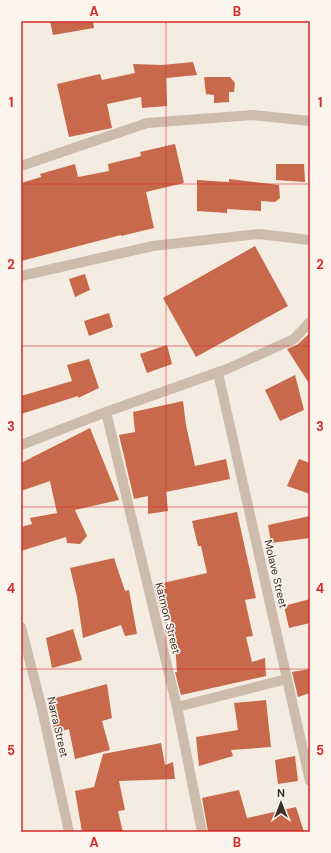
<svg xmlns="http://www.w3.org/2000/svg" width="331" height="853" font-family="'DM Sans',sans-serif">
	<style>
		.building { fill: #c8694b }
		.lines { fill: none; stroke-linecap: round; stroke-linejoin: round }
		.minor { stroke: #cdbbac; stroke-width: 10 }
		.grid { fill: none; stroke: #d62828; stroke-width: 1; stroke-opacity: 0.55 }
		.labels { text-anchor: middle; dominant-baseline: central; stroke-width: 3; stroke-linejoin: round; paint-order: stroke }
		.street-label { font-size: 11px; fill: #3b302b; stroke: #fbf5ee }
		.neatline { fill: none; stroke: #d62828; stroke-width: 1.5 }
		.grid-label { font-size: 13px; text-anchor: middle; font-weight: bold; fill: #d62828 }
	</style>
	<rect width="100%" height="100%" fill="#f4ebe1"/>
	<path class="building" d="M50,21H93L94,28L53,35Z
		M193,62L197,75L166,78L167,106L142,108L141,97L107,104L112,128L69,137L57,84L100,74L102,80L135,73L133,64L162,65Z
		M204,77H230L235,83L234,92H229V102L214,103V95L206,94Z
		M175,144L184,183L146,192L154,228L121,236V235L21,261V183L41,177L40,174L75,164L78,177L109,171L108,164L141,156L140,152Z
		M276,164H304L305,182L276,180Z
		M229,179L279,185L280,198L275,202L261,201V211L227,209V213L197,211V180L229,182Z
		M255,246L288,306L196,357L163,298Z
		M85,274L90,290L75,297L69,279Z
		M109,313L113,327L89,336L84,321Z
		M310,333V385L287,349L297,345Z
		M167,345L172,364L147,373L140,354Z
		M89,359L99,388L78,398V396L21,414V396L72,381L67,365Z
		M295,375L304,410L280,421L265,390Z
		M183,401L186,425L195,466L226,459L230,479L166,492L168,511L148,514V496L134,499L119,435L135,432L133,412Z
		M90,428L119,500L75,510L87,536L80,544L67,543L66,537L21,551V527L32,524L30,518L57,513L50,481L21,491V463Z
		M299,459L310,463V494L287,486Z
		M237,512L256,598L245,600L253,636L246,637L252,662L265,658L266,676L181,695L175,672H177L174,630L168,610L161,612L154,585L207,573L201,546H198L192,521Z
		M310,516V538L271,543L268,525Z
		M114,558L125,591L129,590L137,634L125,636L121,625L83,638L77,597L70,568Z
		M310,599V623L289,628L284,606Z
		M73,629L82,660L52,668L46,638Z
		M310,669V693L298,697L292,672Z
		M107,684L112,718L102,721L110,750L75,759L69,729L55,733L48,700Z
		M266,700L271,747L231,750L233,756L199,766L196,737L238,730L234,703Z
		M161,743L165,765L173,762L175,779L119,781L125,810L118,811L123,832H82L75,791L94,787L103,754Z
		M295,756L298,781L278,784L275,760Z
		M239,790L247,818L296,807L304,832H208L202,798Z"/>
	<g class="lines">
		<path class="minor" d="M21,166L147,123L253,115L310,121
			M21,276L153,246L259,234L310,240
			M218,373L310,781
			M106,412L177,707L202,832
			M21,445L106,412L227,369L294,339L310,322
			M21,627L41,705L69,832
			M177,707L287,679"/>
	</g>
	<path class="grid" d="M166,21V832M21,184H310M21,346H310M21,507H310M21,669H310"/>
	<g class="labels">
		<g class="street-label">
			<text transform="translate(276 574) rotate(77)">Molave Street</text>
			<text transform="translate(168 618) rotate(76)">Katmon Street</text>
			<text transform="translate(58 727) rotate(77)">Narra Street</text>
		</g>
	</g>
	<rect width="331" height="853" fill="none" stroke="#fbf5ee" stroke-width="44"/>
	<g transform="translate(281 803)" stroke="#fbf5ee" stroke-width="3" paint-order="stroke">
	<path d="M0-3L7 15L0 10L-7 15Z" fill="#3b302b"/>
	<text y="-6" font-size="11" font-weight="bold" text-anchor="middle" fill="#3b302b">N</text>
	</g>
	<rect x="22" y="22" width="287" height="809" class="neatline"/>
	<g class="grid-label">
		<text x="94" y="16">A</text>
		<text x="237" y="16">B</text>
		<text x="11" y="107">1</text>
		<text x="320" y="107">1</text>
		<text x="11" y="269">2</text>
		<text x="320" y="269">2</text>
		<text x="11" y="431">3</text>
		<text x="320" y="431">3</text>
		<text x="11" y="593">4</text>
		<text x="320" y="593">4</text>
		<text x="11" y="755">5</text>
		<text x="320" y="755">5</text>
		<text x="94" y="847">A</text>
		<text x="237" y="847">B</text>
	</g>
</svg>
